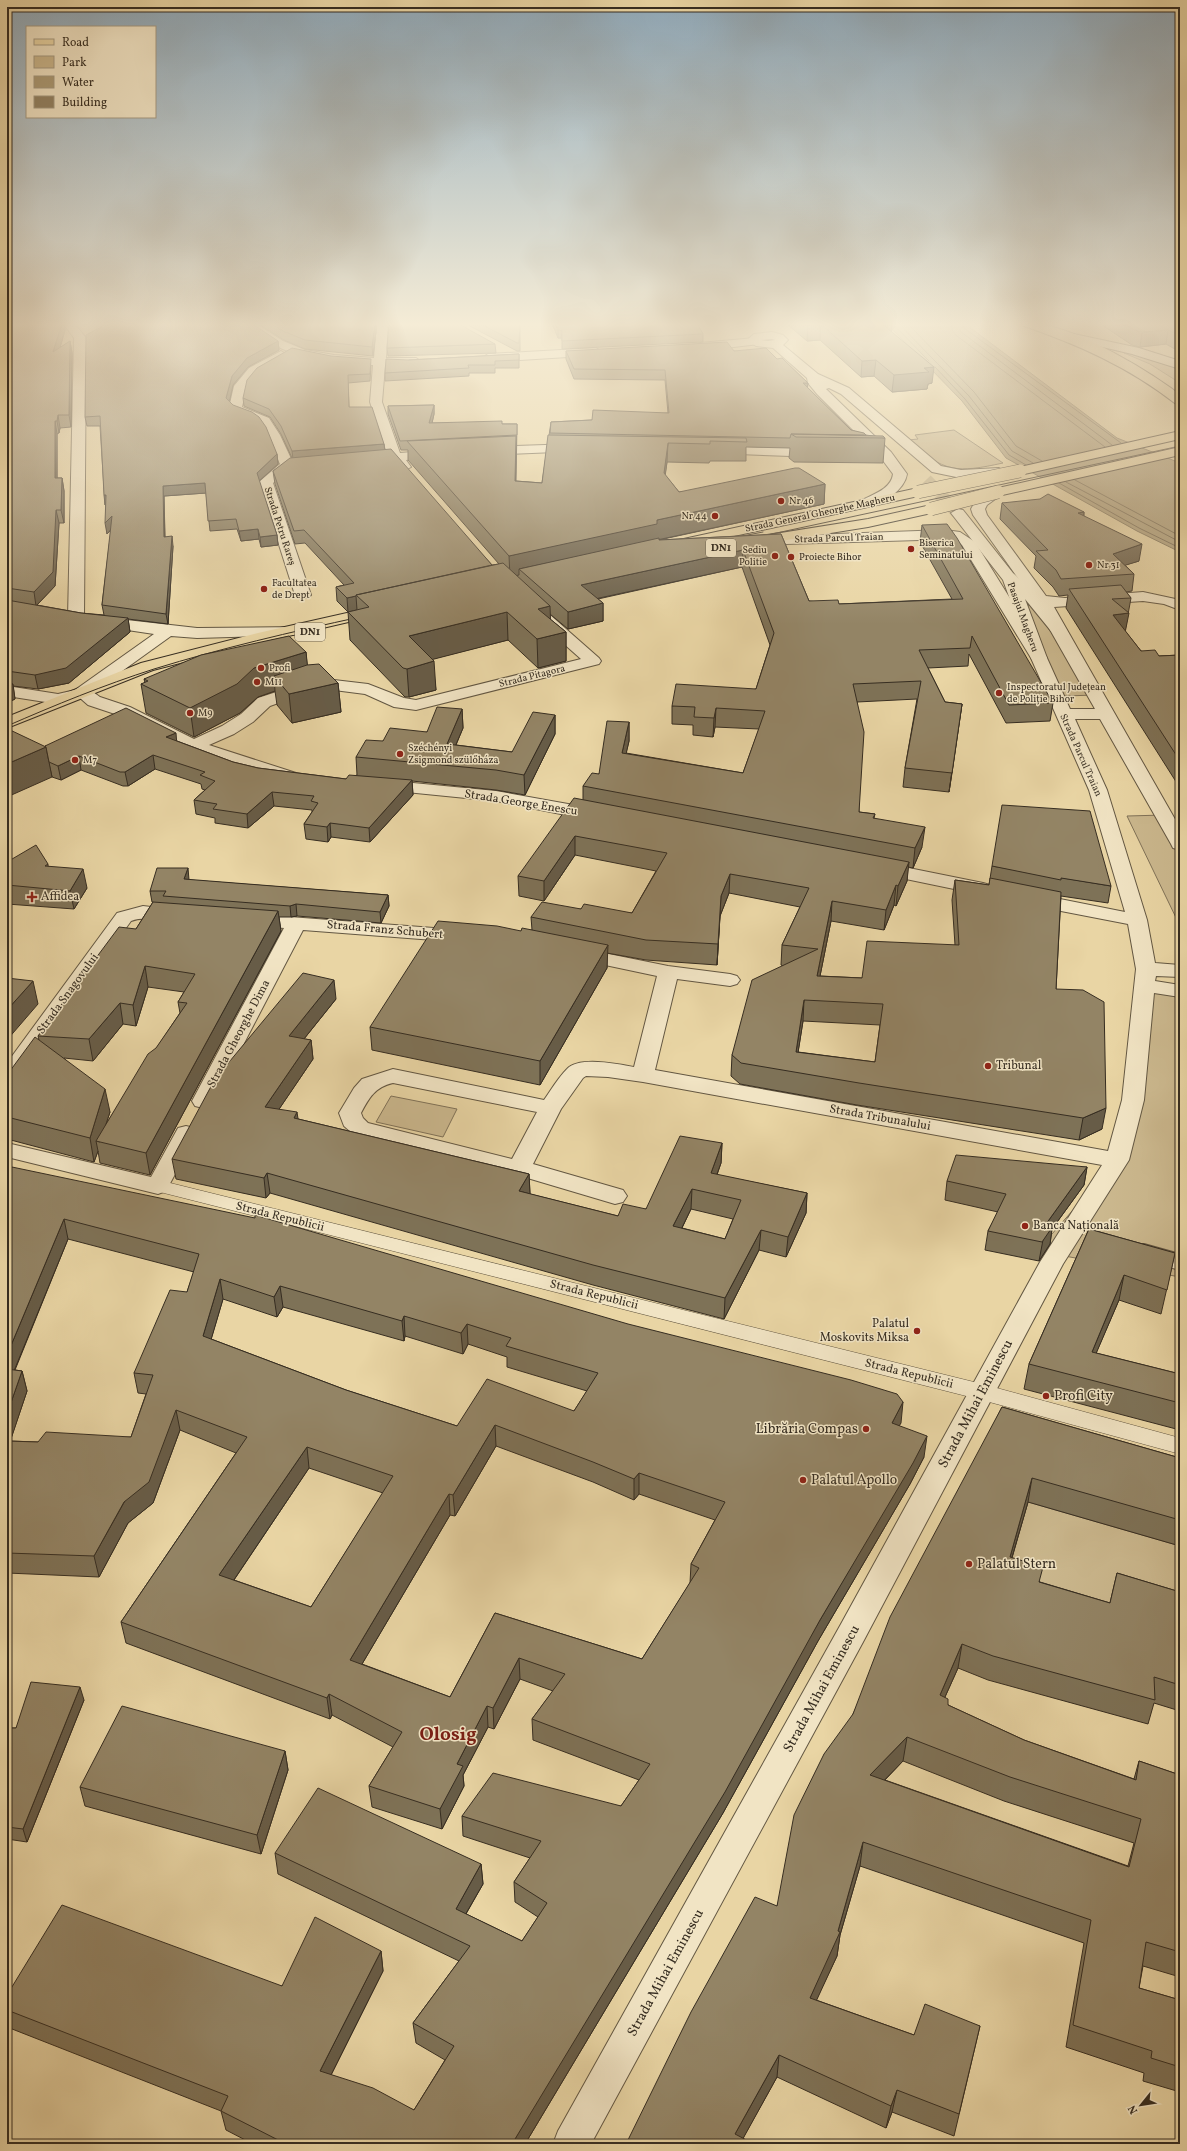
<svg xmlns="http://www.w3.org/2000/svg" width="1187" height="2151" font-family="Vollkorn,serif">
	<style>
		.green { fill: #cbb88e; stroke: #807258 }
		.water { fill: #ac9c77; stroke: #7d7055 }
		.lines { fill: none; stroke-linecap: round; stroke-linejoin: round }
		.shore { stroke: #71644c; stroke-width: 1 }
		.tertiary-tunnel { stroke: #c5b38a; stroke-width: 13; stroke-dasharray: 13 6; stroke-linecap: butt }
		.pedestrian-casing { stroke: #635742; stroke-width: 1 }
		.minor-casing { stroke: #635742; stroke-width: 2 }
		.tertiary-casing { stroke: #635742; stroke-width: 2 }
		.secondary-casing { stroke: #362d21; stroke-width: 2 }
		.primary-casing { stroke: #362d21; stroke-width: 2 }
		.pedestrian { fill: #f1e4c4; fill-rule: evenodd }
		.minor { fill: #f1e4c4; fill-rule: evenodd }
		.tertiary { fill: #f1e4c4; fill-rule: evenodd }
		.secondary { fill: #f1e4c4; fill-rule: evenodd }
		.primary { fill: #e9d5a4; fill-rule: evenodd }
		.tram { stroke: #362d21; stroke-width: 1 }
		.primary-bridge-casing { stroke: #362d21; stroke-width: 14; stroke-linecap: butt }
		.primary-bridge { stroke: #e9d5a4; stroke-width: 13 }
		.wall { fill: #7e7257; stroke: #362d21; fill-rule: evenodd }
		.shaded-wall { fill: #675c47; stroke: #362d21 }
		.building { fill: #938465; stroke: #362d21; fill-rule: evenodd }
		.poi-dot { fill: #8f2418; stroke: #f1e4c4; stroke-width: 1.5 }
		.labels { text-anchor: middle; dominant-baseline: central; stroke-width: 3; stroke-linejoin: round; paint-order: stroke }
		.far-poi-label { font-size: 10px; fill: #362d21; stroke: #f1e4c4; text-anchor: start }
		.far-street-label { font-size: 10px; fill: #362d21; stroke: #f1e4c4 }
		.shield { fill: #f1e4c4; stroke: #6e6452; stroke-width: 1 }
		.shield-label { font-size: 11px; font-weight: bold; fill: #362d21 }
		.street-label { font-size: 12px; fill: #362d21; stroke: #f1e4c4 }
		.poi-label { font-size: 12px; fill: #362d21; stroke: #f1e4c4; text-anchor: start }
		.near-poi-label { font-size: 14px; fill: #362d21; stroke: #f1e4c4; text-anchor: start }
		.near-street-label { font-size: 14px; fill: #362d21; stroke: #f1e4c4 }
		.near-district-label { font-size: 19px; font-weight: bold; fill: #7a1f14; stroke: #f1e4c4 }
	</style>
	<rect width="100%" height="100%" fill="#e9d5a4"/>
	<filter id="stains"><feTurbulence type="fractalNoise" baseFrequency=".005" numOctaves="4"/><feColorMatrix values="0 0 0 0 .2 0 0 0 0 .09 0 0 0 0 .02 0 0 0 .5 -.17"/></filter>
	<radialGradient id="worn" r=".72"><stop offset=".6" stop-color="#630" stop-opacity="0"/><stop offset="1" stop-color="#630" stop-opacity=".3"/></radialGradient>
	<path class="green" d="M1128,352L1180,368V383L1150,364L1124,353Z
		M954,430L1003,463C957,473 944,473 908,440L918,439L915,435Z
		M1037,605L1096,695L1064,696L1019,606Z
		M1164,815L1180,844V926L1127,816Z
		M1146,986L1180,991V1277L1037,1251L1117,1160Z
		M391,1096L457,1109L443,1137L376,1122Z
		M1028,1502L1180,1546V1625L1104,1627L1005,1581Z"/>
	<path class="water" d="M883,323H964L1117,438L1180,463V552L1137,531L1006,458L962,401L890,327Z"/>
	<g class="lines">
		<path class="shore" d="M898,323L969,396L1012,451L1033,463
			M907,323L974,392L1016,446L1042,461
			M951,323L952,330L957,336L1105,447
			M957,323L961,332L1112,445
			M962,323L964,328L1121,443
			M893,324L929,361
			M935,367L965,399L1009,455L1026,465
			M1075,480L1180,536
			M1066,482L1180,542
			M1059,483L1139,528L1180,548"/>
		<path class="tertiary-tunnel" d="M926,480L958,513"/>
		<defs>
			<path id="pedestrian" d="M158,1180L982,1384L1180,1438V1454L982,1400L152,1190L149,1186L152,1182Z"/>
			<path id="minor" d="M63,323H74L86,338L84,618L82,621H70L68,618L74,338Z
				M243,323H255L283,341L305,350L334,355L374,358L377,323H388L386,358H416L422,362L416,366H385L382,402L400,453L438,450L445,454L438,458L406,460L411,467L404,471L399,470L392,461L361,462L359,459L361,456L387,454L370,402L373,365C331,364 291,359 256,334C252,331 245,327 243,323Z
				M755,338L759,340L761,342L759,344L700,351L694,347L700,343Z
				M596,348L602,352L600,355L488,362L482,358L488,354Z
				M281,351L287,355L285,358C258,373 249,374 242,407L269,418L280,435L294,465L273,483L311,595L308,598H298L295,595L259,482L280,464C274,451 269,431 257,422C249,416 235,417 229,408L234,386L249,368Z
				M575,444L582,448L580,451L486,455L479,451L486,447Z
				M716,446L819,449L826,453L819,457L711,453L709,450Z
				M998,488L1005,492L987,505L985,509L987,515L1046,596L1065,598L1143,592L1180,600V610L1164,604L1143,601L1054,607L1180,828V850L1173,848L1171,844L1100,719H1075L1107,790L1147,920L1155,963L1180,965V977L1156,976L1155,981L1180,985V997L1154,993L1144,1100L1129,1160L1063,1264L863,1642L591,2144H553L558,2131L841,1624L1040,1262L1102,1165L643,1082L608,1077L586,1076L583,1078L561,1109L533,1164L623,1190L627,1196L623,1202L615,1204L514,1174L352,1133L344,1126L339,1113L354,1088L362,1079L393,1069L544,1100C551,1090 558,1078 567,1069C579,1056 618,1064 634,1067L657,976L572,958L569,954L572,950L579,948L668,966L730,974L737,976L740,980L737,984L730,986L677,979L655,1070L1108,1151L1122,1100L1136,969L1128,924L1030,905L1023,903L1020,899L1023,895L1030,893L1125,912L1089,790L1031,658L962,545L952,539L757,545L752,544L750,541L752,538L757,537L945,530L960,532L975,542L1047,658L1070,709H1095L1049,628L1045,616L973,515L971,509L976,500ZM393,1083L537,1112L512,1159L368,1123L363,1118L361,1113C369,1098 375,1087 393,1083Z
				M543,612L549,614L599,658L601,661L599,664L416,710L394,707L365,694L334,690L309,692L270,706L253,722L234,734L209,745L296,773L299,777L296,781L290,782L188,750L118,715L88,705L80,698L58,704L7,696V686L58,694L75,690L154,634L94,625L92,622L94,619L100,617L197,628L299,627L301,630L299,633L293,635L197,638L171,636L93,692L100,697L130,707L194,739L222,726L241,714L258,698L307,682L334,680L368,684L404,698L416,700L581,659L537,620L535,617L537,614Z
				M382,780L496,791L596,809L602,811L605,815L602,819L596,821L496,801L376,789L373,785L376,781Z
				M879,862L983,883L990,885L993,889L990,893L983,895L872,872L869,868L872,864Z
				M143,906L184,911L187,915L184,919C167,924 148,914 131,921L15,1083L7,1085V1063L117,913Z
				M251,914L460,930L467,932L470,936L467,940L460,942L303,930L214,1101L211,1106L203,1108L195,1106L192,1101L284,928L244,924L241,920L244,916Z
				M186,1126L194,1128L197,1133L166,1191L158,1194L7,1157V1143L151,1177L178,1128Z
				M1144,1244L1180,1254V1270L1135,1258L1132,1252L1135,1246Z"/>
			<path id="tertiary" d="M772,332L783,335L788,340L783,345L818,374L849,388L941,466L961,470L999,468L1006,472L999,476L961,478L932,472L841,394L829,388L826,389L891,452L907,474C905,490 878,510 862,506L860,503L862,500C874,494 891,489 893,474L881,458L817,394L808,383L807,378L773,348L756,346L747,340L754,334ZM772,339L775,340L768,341L761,340Z
				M958,509L963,510L1013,573L1034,592L1065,628L1063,631H1051L1025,599L1047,658L1045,661H1033L1031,658L1003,580L951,513Z"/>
			<path id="secondary" d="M1060,331L1139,348L1180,361V369L1132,354L1056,336L1054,334Z"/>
			<path id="primary" d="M1019,323C1060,318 1137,364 1171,388L1180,395V405L1176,404C1129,367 1077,344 1021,325Z
				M1180,431V439L1020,475L1013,471L1020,467Z
				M1180,447V455L998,496L991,492L998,488Z
				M918,488L923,489L925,492L923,495L679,548L674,547L672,544L674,541L679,540Z
				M931,505L936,506L938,509L936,512L868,527L755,545L750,544L748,541L750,538L755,537L868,519Z
				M378,606L383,608L386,611L383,614L258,643L153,670L7,728V717L141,663L258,633Z"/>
		</defs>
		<use href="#pedestrian" class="pedestrian-casing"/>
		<use href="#minor" class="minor-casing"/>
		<use href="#tertiary" class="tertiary-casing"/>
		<use href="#secondary" class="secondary-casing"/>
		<use href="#primary" class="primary-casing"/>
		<use href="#pedestrian" class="pedestrian"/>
		<use href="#minor" class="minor"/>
		<use href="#tertiary" class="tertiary"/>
		<use href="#secondary" class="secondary"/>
		<use href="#primary" class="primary"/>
		<path class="tram" d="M758,537L1180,446
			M732,538L763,532
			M7,726C55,705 104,685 154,669C222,648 291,632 360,617"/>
		<defs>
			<path id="primary-bridge" d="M918,492L1020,471
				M931,509L998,492"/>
		</defs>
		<use href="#primary-bridge" class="primary-bridge-casing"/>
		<use href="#primary-bridge" class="primary-bridge"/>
	</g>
	<path class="wall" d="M7,323L65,330L60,348L70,341L72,353L71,427L60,428L59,433L57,434V478H62L64,491V523H59L55,586L37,605L81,613L104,615L102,605L111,530L107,534L106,505H105L100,426H87L85,417L278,341L279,350L248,367L233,385L229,401L277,454L278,464L259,481L277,535L278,545L261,547L259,539L241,541L237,529L210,531L206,493L164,496L165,536L173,546L168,624L128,619L130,632L69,683L38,689L13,686L15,699L7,703V376L9,361L7,360Z
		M257,323H378H377L373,356L305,349L284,340Z
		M466,323H520V351H517L466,324Z
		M552,323H697L703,334V342L562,349V338H558Z
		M788,323H892L891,331L932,383L928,384L927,389L892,392L874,376L861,377L820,340L807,341L788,325Z
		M1099,323H1180V352L1166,344L1140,347L1132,345Z
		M495,344L496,353L388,356L387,348Z
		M566,351H734L777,359L808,383L807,388L851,430L866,435L885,438L883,463L794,462L789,458L790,448L746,447V461H710L709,463L667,462L665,475L679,492L825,484L824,504L659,540L781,534L809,601L839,604L952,599L920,542L922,525L1053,703L1050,721L1006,723L969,654L968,666L928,668L945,702L962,704L949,792L903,787L905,768L917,699L857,702L859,812L875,814L874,818L922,847L913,868L908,867L907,881L896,906L894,905L884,930L831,921L820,976L862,978L955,945L952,900L955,880L989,885L992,866L1111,886L1108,903L1061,896L1056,989L1102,1129L1079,1140L857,1105L740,1084L731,1076L732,1055L783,966L781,965L782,945L800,907L729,893L720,916L717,965L646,960L607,953V968L540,1085L372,1050L370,1027L521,931L532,930L531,917L581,909L632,913L656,871L575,855L544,901L519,896L518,876L583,800V786L599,774L629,722V741L626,753L743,773L759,729L715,727L713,737L693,735V725L672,724V706L756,689L770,645L742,567L598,599L603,603V621L568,629L550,614V619L566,632V661L538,668L508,640L432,659L436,690L409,697H405L350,640L348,612L337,601L336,587L344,585L305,543L295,544L275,484L273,471L292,458L281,434L270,417L244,406L243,398L371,366L370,381L348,383L349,407L384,444L385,450L492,565L499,564L408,460V450H401L388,414V406L434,405V414L432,423L503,424H517L516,481L542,483L551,422L592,420L668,413L665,380L574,379L566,359ZM803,1021L880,1025L875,1062L798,1052Z
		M519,354V368H495V373H469V376L385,381V373L409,360Z
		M1002,503L1084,512V516L1139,561L1125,565L1134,574L1132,591L1126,592L1131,598L1125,631L1141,651L1159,656L1180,655V788L1066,608L1068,595L1059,596L1053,587L1034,568L1036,556L1000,519Z
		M306,652L307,665L338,683L341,712L292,723L277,705L275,691L258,697L240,713L194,737L146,713L141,684L145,683L144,679Z
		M462,709L463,728L456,745L512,752L555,715V734L525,795L496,790L412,781L413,795L370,842L331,837L328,842L306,839L304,824L312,812V810L274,806L248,828L215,823V818L196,814L194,800L205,790L202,789L201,784L155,769L128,786H123L81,770L61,780L52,777L45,746L177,741L233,762L258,768L346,779L357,775L356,757L383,741L427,732Z
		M7,862L48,864V866L87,888L74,909L7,904Z
		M189,880L388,895L389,906L381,923L297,916L291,917H279L281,931L150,1175L100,1163L98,1151L94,1162L7,1139V1075L39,1040L38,1036L136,929L153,902H152L150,891ZM148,987L184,992L178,1002L180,1013L106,1124L110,1112L64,1058L93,1061L123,1024L136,1026Z
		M336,999L304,1039L311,1040L313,1059L279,1109L298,1119L529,1174L530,1194L618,1216L646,1209L722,1143L721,1163L717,1175L807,1193L806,1213L786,1257L759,1250L724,1319L593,1285L270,1193L266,1198L176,1179L172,1159ZM691,1209L733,1219L725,1239L682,1228Z
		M1087,1167L1084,1185L1052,1229L1050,1244L1039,1261L985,1250L988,1231L998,1212L945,1200L947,1181Z
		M7,1179L901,1423L899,1425L924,1457L910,1484L818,1641L723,1813L525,2144H253L226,2130L221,2111L7,2027V1995L282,1986L381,1951L383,1971L331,2075L414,2110L445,2060L416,2043L413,2023L459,1961L278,1874L275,1853L481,1864L483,1884L466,1914L522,1941L538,1917L515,1902L514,1882L530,1858L463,1836L462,1816L621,1806L639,1780L533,1740L532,1719L553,1691L520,1679L494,1729L488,1727L463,1775L464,1786L442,1829L372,1807L369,1786L393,1747L332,1715L330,1719L126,1643L121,1622L236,1453L180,1430L153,1503L128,1523L99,1577L7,1573ZM68,1239L194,1272L187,1292L134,1373L138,1393L146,1394L131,1437L38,1442L10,1441L27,1391L22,1371L15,1370ZM223,1299L277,1317L283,1307L404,1341L405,1336L463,1354L468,1344L507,1357V1367L587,1391L574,1411L457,1426L346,1390L211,1339ZM496,1446L593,1482L634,1500L639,1494L715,1520L691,1564L690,1583L642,1659L495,1613L450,1697L362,1664L450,1515L455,1516ZM309,1468L383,1493L311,1607L234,1580Z
		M1089,1229L1175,1253L1161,1314L1119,1300L1096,1353L1180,1374V1430L1024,1389L1029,1364Z
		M1002,1407L1180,1458V1546L1028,1502L1012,1558L1040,1582L1110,1603L1117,1573L1180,1592V1711L1154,1703L1148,1724L988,1680L958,1668L945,1697L948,1705L1024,1740L1134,1779L1139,1761L1180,1775V1977L1143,1966L1139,1988L1180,2000V2092L1143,2081L1144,2073L1066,2047L1084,1943L860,1866L840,1935L837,1956L816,2000L914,2035L980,2026L954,2136L892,2112L886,2128L777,2077L743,2138L626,2144L777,1906L853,1714ZM903,1761L1004,1801L1134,1843L1128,1866L885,1780Z
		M84,1700L27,1842L7,1839V1728H16Z
		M285,1751L288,1770L261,1854L85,1806L80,1787Z"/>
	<path class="shaded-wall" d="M62,323H64L65,330L55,364L53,352Z
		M375,323H378H377L373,356L372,347Z
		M881,323H892L891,338Z
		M821,324L820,340L807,341L808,325Z
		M558,330H562V338H558Z
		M1168,330L1166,344L1140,347L1142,332Z
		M70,341L72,353L71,427L69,415Z
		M278,341L279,350L248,367L233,385L228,408L226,398L232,376L247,358Z
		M876,360L874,376L861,377L862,361Z
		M934,367L932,383L928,384L927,389L892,392L894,375L924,368Z
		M803,383H808L807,392Z
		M434,405V414L430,432L429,423Z
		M58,415L60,428L59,433L57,421Z
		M55,421L57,434V491L55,478Z
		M516,436V455L515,501V481Z
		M668,443L667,462L663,492L664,473Z
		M384,444L385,452L293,459L292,451Z
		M277,454L278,464L258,482L257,473Z
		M62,478L64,491V523L61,510Z
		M205,483L206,493L164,496L165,547L164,537L163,486Z
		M825,484L824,504L657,540L519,569V575L510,577L509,556L657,520Z
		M104,495H106L108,505H105Z
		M56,510L59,523L55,586L36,606L34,592Z
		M1084,512L1082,528L1078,513Z
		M112,516L114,526L107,534L105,523Z
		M258,529L259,539L241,541L239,531Z
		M277,535L278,545L261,547L260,537Z
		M172,536L173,546L168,624L166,614Z
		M1142,544L1139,561L1110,570L1113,554Z
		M743,550L742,567L581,602V585Z
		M356,596L357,610L348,612L347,598Z
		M603,603V621L568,629V612Z
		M550,606L551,633L538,609Z
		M507,612L508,640L411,665L409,636Z
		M1129,613L1125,633L1113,615Z
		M128,618L130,632L69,683L38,689L35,675Z
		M566,632V661L538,668L537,639Z
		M306,652L309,680L274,676L275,691L258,697L240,713L194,737L190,708L254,668Z
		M434,661L436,690L409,697L407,669Z
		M338,683L341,712L292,723L289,694Z
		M13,684L15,699L7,703V687Z
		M962,704L959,722L949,792L952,773Z
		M716,708L715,727L713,737L714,718Z
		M462,709L463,728L448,763L447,744Z
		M555,715V734L525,795L524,775Z
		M629,722V741L622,772V753Z
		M176,733L177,746L166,737Z
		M46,747L52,777L7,797V764Z
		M153,755L155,769L128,786L125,772Z
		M79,756L81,770L61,780L58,766Z
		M412,780L413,795L370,842L369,828Z
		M272,792L274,806L248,828L247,814Z
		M330,823L331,837L328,842L327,827Z
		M925,827L922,847L913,868L915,848Z
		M575,836V855L544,901V881Z
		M909,862L907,881L896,906L898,886Z
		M188,868L189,880L184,879Z
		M83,869L87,888L74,909L70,891Z
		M730,874L729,893L720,916L717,965L721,896Z
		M896,885L894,905L884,930L886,910Z
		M388,895L389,906L381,923L380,912Z
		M832,901L831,921L816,996L817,976Z
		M296,904L297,916L291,917L290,906Z
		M278,911L281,931L150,1175L146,1153Z
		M608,945L607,968L540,1085V1061Z
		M145,966L148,987L136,1026L133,1005Z
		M334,980L336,999L291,1055L289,1036Z
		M33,981L38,1004L7,1040V1010Z
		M804,1000L803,1021L795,1072L796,1052Z
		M120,1003L123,1024L93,1061L89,1039Z
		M311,1040L313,1059L267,1127L265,1107Z
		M105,1089L110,1112L100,1142L96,1141L98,1151L94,1162L90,1138Z
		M1106,1108L1102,1129L1079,1140L1083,1118Z
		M297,1112L300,1132L294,1118Z
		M722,1143L721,1163L710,1193L711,1173Z
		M1087,1167L1084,1185L1052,1229L1050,1244L1039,1261L1046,1224Z
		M267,1173L270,1193L266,1198L264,1178Z
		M529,1174L530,1194L519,1191Z
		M692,1189L691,1209L673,1246V1226Z
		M807,1193L806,1213L786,1257L788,1237Z
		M64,1219L68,1239L7,1388V1355Z
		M761,1230L759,1250L724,1319L725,1298Z
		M1124,1275L1119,1300L1086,1377L1092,1352Z
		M220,1279L223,1299L206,1357L203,1336Z
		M280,1286L283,1307L277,1317L274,1297Z
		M404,1316L405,1336L404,1341L402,1321Z
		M467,1324L468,1344L463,1354L461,1333Z
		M22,1371L27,1391L7,1451V1414Z
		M903,1402L901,1423L889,1443L892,1423Z
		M176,1410L180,1430L153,1503L128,1523L99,1577L94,1556Z
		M495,1425L496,1446L455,1516L453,1495Z
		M927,1436L924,1457L910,1484L818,1641L723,1813L525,2144H512L820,1620Z
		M307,1447L309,1468L223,1596L219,1575Z
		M639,1473V1494L634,1500V1479Z
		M1032,1478L1028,1502L1005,1581L1010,1557Z
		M449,1494L450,1515L352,1681L350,1660Z
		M962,1644L958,1668L935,1719L940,1695Z
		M519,1658L520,1679L494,1729L493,1708Z
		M80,1687L84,1700L27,1842L23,1829Z
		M329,1694L332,1715L330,1719L327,1698Z
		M487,1706L488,1727L463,1775L464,1786L442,1829L440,1809L457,1764Z
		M907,1737L903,1761L867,1798L870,1775Z
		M285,1751L288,1770L261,1854L257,1835Z
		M863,1842L860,1866L840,1935L837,1956L807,2021L810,1998L838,1931Z
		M481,1864L483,1884L457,1929L456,1909Z
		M381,1951L383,1971L323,2091L320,2071Z
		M779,2055L777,2077L740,2144L735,2134Z
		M897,2090L892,2112L886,2128L891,2106Z"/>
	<path class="building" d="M7,323H62L53,352L70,341L69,415H58L57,421H55V478H62L61,510H56L53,572L34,592L7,588V376L11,349H7Z
		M117,323H251L278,341L247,358L232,376L226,398L233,405L252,412L259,417L266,427L277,454L257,473L277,535L260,537L258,529L239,531L236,519L208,521L205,483L163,486L164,537L172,536L166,614L102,605L112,516L105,523L106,495H104L100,416L85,417L86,335L105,325Z
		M270,323H375L372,347L305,340L283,331Z
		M389,323H457L495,344L387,348Z
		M479,323H520L519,343H517Z
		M555,323H697L703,334L562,341V330H558Z
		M805,323H882H881L934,367L924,368L929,372L894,375L876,360L862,361L821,324L808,325Z
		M1123,323H1180V336L1168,330L1142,332L1134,330Z
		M727,342L734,351L766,348L777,359L782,358L808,383H803L851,430L864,433L866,435L791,434L790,438L550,433L551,422L592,420L593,410L669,413L665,370L574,369L566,351Z
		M292,348L331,356L371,359L370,374L348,375L349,407H372L384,444L292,451L281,426L269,409L243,398L247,380L257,368Z
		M519,354V360L495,361V365H468L469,368L385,373L386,359L409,360Z
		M434,405L429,423L502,421V424H517V435L400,441L388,406Z
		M791,434L883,436L885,438L796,437Z
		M548,435L746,438L747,442L710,441V444L668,443L664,473L679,492L795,468H799L825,484L657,520V524L509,556L407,441L516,436L515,481L542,483Z
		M391,449L492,565L356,595V596L347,598L336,587L354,583L304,530L294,531L273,471L290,458Z
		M1048,494L1084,512L1078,513L1142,544L1113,554L1134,574L1061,579L1056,570L1036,551L1048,550L1002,503L1040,499Z
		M947,524L957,538L1053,703L1009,705L972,636L970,648L919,650L945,702L962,704L952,773L905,768L921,681L853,684L864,732L859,812L875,814L873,818L925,827L915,848L583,786L592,773L599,774L607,721L629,722L622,753L743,773L765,711L716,708L714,718L694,717L695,707L672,706L676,684L756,689L774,633L743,550L581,585L603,603L568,612L519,569L659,538V540L781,534L809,601L838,600L839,604L963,599L922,525Z
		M503,563L550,606L538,609L566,632L537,639L507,612L409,636L434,661L407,669L403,668L348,612L369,607L356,595Z
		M1121,585L1131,598L1112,599L1129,613L1113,615L1141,651L1155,650L1159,656L1180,655V761L1069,589Z
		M7,600L81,613L128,618L66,668L35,675L7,671Z
		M289,636L306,652L254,668L237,684L190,708L141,684L148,681L144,679L201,655Z
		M319,664L338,683L289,694L274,676L307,665Z
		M7,683L13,684L7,687Z
		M437,707L462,709L447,744L512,752L533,712L555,715L524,775L496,770L356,757L366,740L383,741L390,728L427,732Z
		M126,708L176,733L166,737L233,762L258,768L346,779L349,775L412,780L369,828L330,823L327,827L304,824L318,803L311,801L314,796L272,792L247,814L213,809L217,804L194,800L215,781L200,775L205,772L153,755L125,772H120L79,756L58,766L49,762L46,747L45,746Z
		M8,729L46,747L7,764V730Z
		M574,798L909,862L898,886L896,885L886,910L832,901L817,976L862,978L867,941L959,945L955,880L989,885L990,878L1061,892L1056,989L1083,990L1104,1002L1106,1108L1083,1118L859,1083L741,1063L732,1055L752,980L818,949L782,945L809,888L730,874L721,896L718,944L646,940L531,917L542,902L581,909L584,904L632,913L667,853L575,836L544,881L518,876ZM804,1000L883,1004L875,1062L796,1052Z
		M1002,805L1090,811L1111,886L1061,878V880L992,866Z
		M36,845L48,864L45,866L83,869L70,891L7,885V862Z
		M157,868H188L184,879L388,895L380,912L296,904L290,906L163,896L166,891H150Z
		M153,902L278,911L146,1153L96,1141L148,1054L156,1048L187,1003L178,1002L195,974L145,966L133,1005L120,1003L89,1039L38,1036L119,927L136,929Z
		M438,921L497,926L521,931L522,928L608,945L540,1061L370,1027Z
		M303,973L334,980L289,1036L311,1040L265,1107L297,1112L294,1118L529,1174L519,1191L618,1216L623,1204L646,1209L680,1136L722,1143L711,1173L807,1193L788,1237L761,1230L725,1298L593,1265L267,1173L264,1178L172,1159L215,1079ZM692,1189L741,1200L725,1239L673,1226Z
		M7,978L33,981L7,1010Z
		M35,1037L105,1089L90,1138L7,1117V1075Z
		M956,1155L1087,1167L1046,1224L1053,1226L1042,1242L988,1231L1006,1194L947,1181Z
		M12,1167L255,1218V1215L628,1324L851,1380L897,1394L903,1402L892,1423L927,1436L913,1463L820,1620L725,1792L512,2144H286L221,2111L228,2096L7,2010V1995L62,1905L282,1986L315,1917L381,1951L320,2071L373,2088L414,2110L454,2046L413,2023L470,1946L275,1853L318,1788L481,1864L456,1909L522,1941L547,1903L514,1882L541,1841L462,1816L493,1773L621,1806L650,1764L532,1719L565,1674L519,1658L493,1708L487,1706L457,1764L463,1766L440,1809L369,1786L402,1732L329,1694L327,1698L121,1622L247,1437L176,1410L149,1482L124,1502L94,1556L7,1553V1441L38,1442L46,1432L131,1437L153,1375L134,1373L170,1290L187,1292L199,1254L64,1219L7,1355V1179ZM220,1279L274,1297L280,1286L402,1321L404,1316L461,1333L467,1324L511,1338L506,1346L598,1373L574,1411L487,1379L457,1426L346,1390L203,1336ZM495,1425L593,1462L634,1479L639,1473L725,1502L691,1564L699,1568L642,1659L495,1613L450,1697L350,1660L449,1494L453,1495ZM307,1447L393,1476L311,1607L219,1575Z
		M1089,1229L1175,1253L1167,1290L1124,1275L1092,1352L1180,1374V1403L1029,1364Z
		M7,1369L22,1371L7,1414Z
		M1002,1407L1180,1458V1520L1032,1478L1010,1557L1043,1567L1039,1582L1110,1603L1117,1573L1180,1592V1685L1154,1677L1155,1700L993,1656L962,1644L940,1695L948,1699V1705L1024,1740L1136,1780L1139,1761L1180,1775V1952L1146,1942L1139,1988L1180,2000V2067L1151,2058L1152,2051L1073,2025L1091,1920L863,1842L838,1931L840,1932L810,1998L914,2035L925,2004L980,2026L959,2114L897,2090L891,2106L779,2055L735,2134L754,2144H626L691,2012L755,1897L777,1906L794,1815L824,1754L853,1714L890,1617ZM907,1737L1010,1777L1141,1819L1129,1867L870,1775Z
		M31,1682L80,1687L23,1829L7,1827V1728H16Z
		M122,1706L285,1751L257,1835L80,1787Z"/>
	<linearGradient id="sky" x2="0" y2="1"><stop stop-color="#90aabb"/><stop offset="0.52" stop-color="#f5ecd6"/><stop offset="1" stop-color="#f5ecd6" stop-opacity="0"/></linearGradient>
	<rect width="1187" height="624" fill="url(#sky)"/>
	<g class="poi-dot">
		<circle cx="781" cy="501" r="4"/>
		<circle cx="715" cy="516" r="4"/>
		<circle cx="911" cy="549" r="4"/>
		<circle cx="775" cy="556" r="4"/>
		<circle cx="791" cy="557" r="4"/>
		<circle cx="1089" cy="565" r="4"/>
		<circle cx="264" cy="589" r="4"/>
		<circle cx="261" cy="668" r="4"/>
		<circle cx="257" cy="682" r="4"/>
		<circle cx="999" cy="693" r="4"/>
		<circle cx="190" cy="713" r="4"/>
		<circle cx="400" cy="754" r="4"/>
		<circle cx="75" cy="760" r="4"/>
		<path d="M30 891h4v4h4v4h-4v4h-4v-4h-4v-4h4z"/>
		<circle cx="988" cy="1066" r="4"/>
		<circle cx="1025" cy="1226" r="4"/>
		<circle cx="917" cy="1331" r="4"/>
		<circle cx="1046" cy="1396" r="4"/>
		<circle cx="866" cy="1429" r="4"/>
		<circle cx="803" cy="1480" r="4"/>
		<circle cx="969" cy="1564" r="4"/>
	</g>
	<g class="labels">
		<g class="far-poi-label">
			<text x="789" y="501">Nr 46</text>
			<text x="707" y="516" text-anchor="end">Nr 44</text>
			<text x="919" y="543">Biserica<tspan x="919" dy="12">Seminatului</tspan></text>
			<text x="767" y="550" text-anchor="end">Sediu<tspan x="767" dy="12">Politie</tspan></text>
			<text x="799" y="557">Proiecte Bihor</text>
			<text x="1097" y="565">Nr 31</text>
			<text x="272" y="583">Facultatea<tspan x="272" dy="12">de Drept</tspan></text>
			<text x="269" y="668">Profi</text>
			<text x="265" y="682">M11</text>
			<text x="1007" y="687">Inspectoratul Județean<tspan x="1007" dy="12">de Poliție Bihor</tspan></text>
			<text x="198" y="713">M9</text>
			<text x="408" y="748">Széchényi<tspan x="408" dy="12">Zsigmond szülőháza</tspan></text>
			<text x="83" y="760">M7</text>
		</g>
		<g class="far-street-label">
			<text transform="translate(820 513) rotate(-12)">Strada General Gheorghe Magheru</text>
			<text transform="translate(280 526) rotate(72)">Strada Petru Rareș</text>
			<text transform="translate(839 538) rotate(-2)">Strada Parcul Traian</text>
			<text transform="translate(1023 617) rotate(70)">Pasajul Magheru</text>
			<text transform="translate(532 676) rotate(-14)">Strada Pitagora</text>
			<text transform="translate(1081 755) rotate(66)">Strada Parcul Traian</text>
		</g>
		<g class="shield">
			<rect x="706" y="539" width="30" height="18" rx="3"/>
			<rect x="295" y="623" width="30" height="18" rx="3"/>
		</g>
		<g class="shield-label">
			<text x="721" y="548">DN1</text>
			<text x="310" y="632">DN1</text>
		</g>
		<g class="street-label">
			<text transform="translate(521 803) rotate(9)">Strada George Enescu</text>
			<text transform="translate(385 930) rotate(5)">Strada Franz Schubert</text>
			<text transform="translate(68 994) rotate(-54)">Strada Snagovului</text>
			<text transform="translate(239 1034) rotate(-62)">Strada Gheorghe Dima</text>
			<text transform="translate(880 1118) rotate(10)">Strada Tribunalului</text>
			<text transform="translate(280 1217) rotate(14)">Strada Republicii</text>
			<text transform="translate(594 1295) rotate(14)">Strada Republicii</text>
			<text transform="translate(909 1374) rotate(14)">Strada Republicii</text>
		</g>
		<g class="poi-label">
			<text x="41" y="897">Affidea</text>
			<text x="996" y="1066">Tribunal</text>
			<text x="1033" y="1226">Banca Națională</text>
			<text x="909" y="1324" text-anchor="end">Palatul<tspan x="909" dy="14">Moskovits Miksa</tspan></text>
		</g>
		<g class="near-poi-label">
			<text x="1054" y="1396">Profi City</text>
			<text x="858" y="1429" text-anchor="end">Librăria Compas</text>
			<text x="811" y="1480">Palatul Apollo</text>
			<text x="977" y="1564">Palatul Stern</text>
		</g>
		<g class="near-street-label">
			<text transform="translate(976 1404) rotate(-62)">Strada Mihai Eminescu</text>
			<text transform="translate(822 1689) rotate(-61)">Strada Mihai Eminescu</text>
			<text transform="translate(666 1973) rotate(-61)">Strada Mihai Eminescu</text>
		</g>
		<g class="near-district-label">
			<text x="448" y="1735">Olosig</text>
		</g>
	</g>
	<rect width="1187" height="2151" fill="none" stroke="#e9d5a4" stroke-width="24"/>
	<rect x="8" y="8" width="1171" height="2135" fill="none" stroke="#362d21" stroke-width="2"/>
	<rect x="12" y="12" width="1163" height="2127" fill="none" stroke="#362d21"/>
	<rect x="26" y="26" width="130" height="92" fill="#f1e4c4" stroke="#a69b83"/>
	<rect x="34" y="39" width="20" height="6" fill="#e9d5a4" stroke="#a69b83"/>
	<text x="62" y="46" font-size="12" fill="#362d21">Road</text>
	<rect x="34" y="56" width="20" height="12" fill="#cbb88e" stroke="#a69b83"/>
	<text x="62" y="66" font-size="12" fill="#362d21">Park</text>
	<rect x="34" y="76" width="20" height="12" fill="#ac9c77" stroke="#a69b83"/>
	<text x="62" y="86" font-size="12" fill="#362d21">Water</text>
	<rect x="34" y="96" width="20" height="12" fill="#938465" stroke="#a69b83"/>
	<text x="62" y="106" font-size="12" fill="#362d21">Building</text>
	<g transform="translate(1141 2105) rotate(240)" stroke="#f1e4c4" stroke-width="3" paint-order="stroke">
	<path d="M0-3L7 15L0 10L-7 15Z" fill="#362d21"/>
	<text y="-6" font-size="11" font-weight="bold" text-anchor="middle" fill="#362d21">N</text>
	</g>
	<rect width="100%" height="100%" filter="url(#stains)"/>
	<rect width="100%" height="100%" fill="url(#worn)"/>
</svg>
